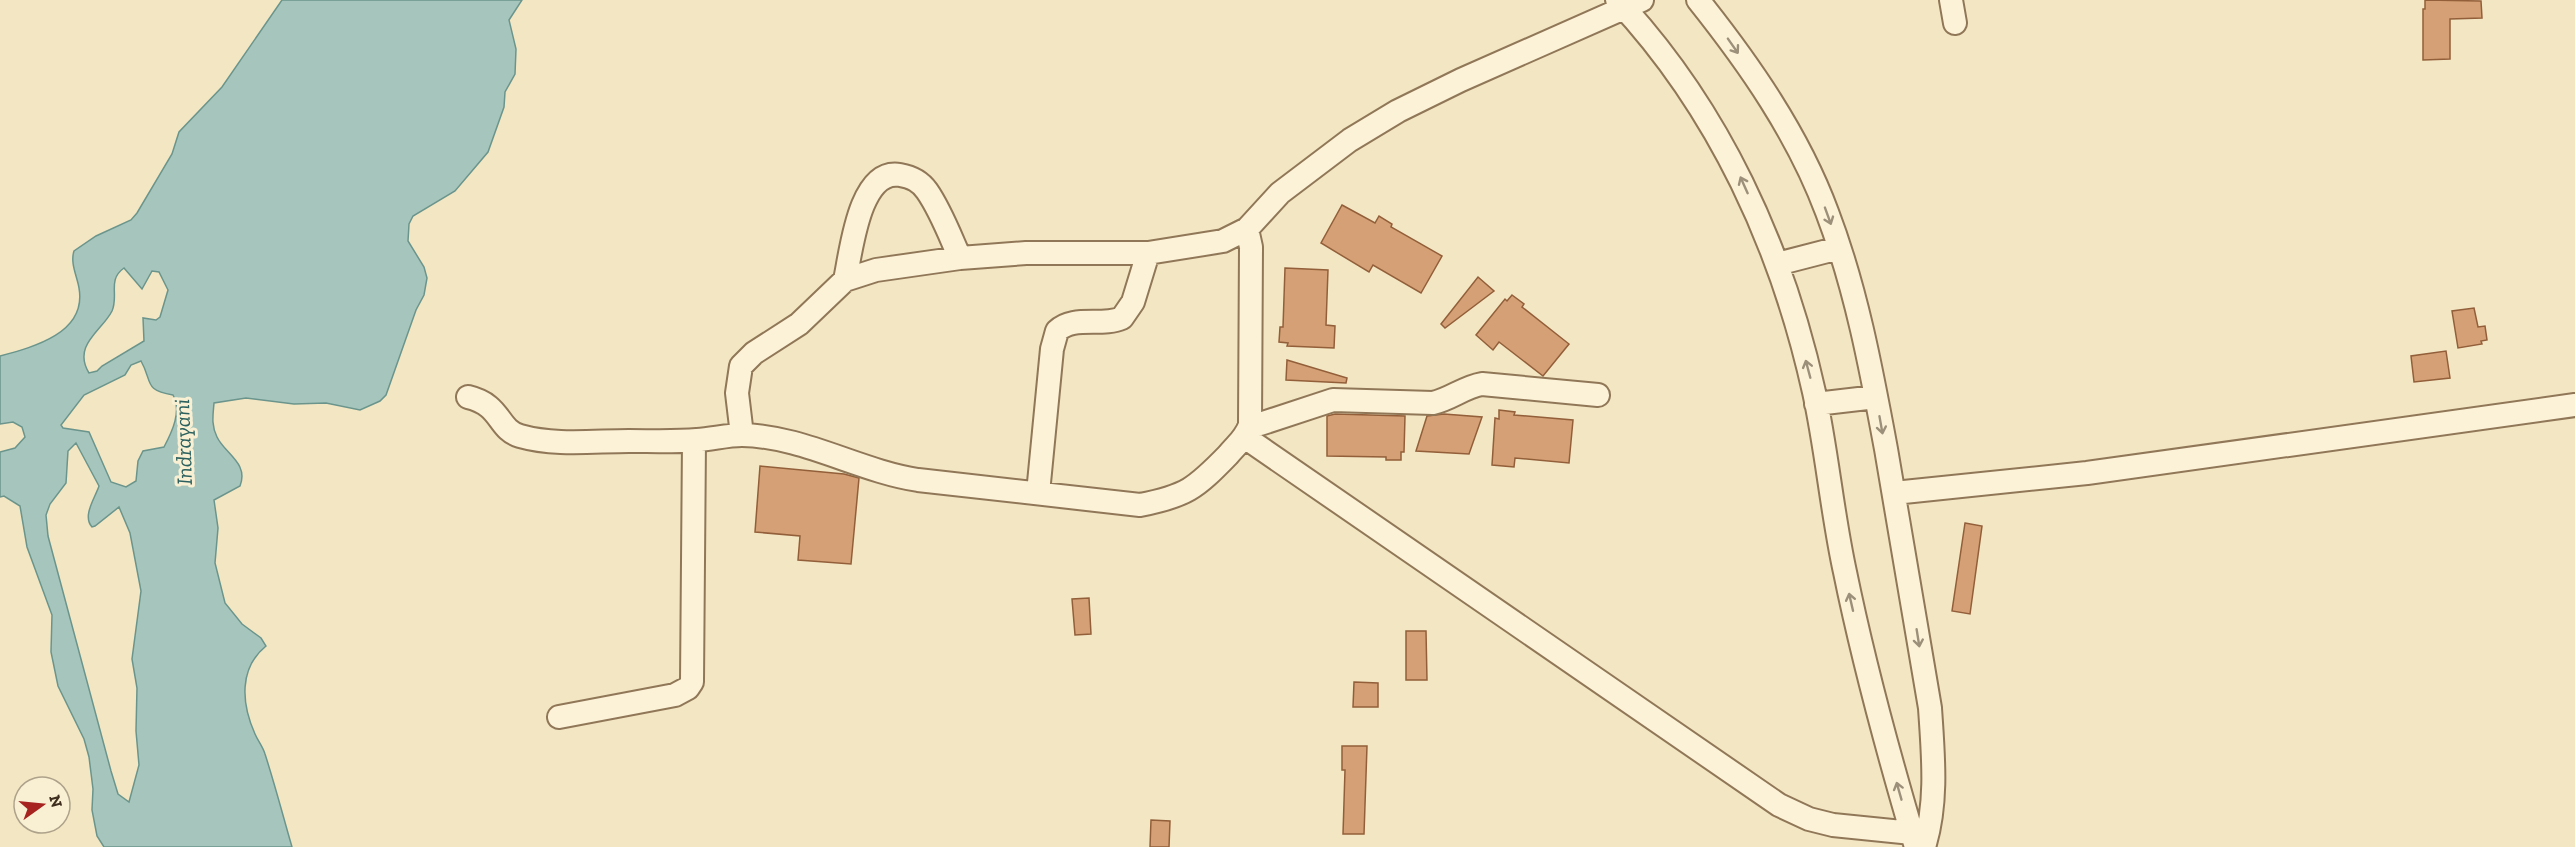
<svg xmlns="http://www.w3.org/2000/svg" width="2575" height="847" font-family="'Zilla Slab',serif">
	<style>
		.water { fill: #a6c6bd; stroke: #6b958c; stroke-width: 1.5; fill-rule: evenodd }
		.building { fill: #d5a075; stroke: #925f3a; stroke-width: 1.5 }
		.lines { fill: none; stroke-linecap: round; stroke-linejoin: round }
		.minor-casing { stroke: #907757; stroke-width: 26 }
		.minor { stroke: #fcf2d8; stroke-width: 22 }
		.oneway { stroke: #9d907a }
		.labels { text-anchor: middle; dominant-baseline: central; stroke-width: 6; stroke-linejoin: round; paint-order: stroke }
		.water-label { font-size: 22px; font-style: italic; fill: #2b605e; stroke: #f9f0d4 }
	</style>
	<rect width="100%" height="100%" fill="#f3e6c3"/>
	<path class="water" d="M282,0H522L509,20L516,49L515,74L505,92L504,107L488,152L455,191L413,216L409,224L408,241L424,267L427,278L424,295L416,310L386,395L380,401L360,410L326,403L294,404L246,398L214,403C213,415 211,425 217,437C225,454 249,463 240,486L214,500L218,528L215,563L225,603L242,624L261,638L266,646C239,668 241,703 255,734C258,741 263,747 265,754C275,785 283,816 292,847H104L97,836L92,810L93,789L89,757L84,739L58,686L51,652L52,615L27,547L20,506L4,496L0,497V452L15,448L25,437L22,427L13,422L0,424V356C34,347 87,333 79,288C77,276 70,263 74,251L96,236L131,220L137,213L172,154L179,132L222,87ZM124,268L142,289L152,271L159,272L168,290L160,317L156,320L143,318L144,341L102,366L97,371L89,373C72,345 102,331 112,311C119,295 107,280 124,268ZM141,361C153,382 143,390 173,395C182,411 172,432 164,447L143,451L138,461L136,481L126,487L111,482L89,432L63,428L61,425L84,395L125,375L131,365ZM76,443L99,486C95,498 82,516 92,527L95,526L119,507L130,533L141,591L132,659L137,688L136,731L139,765L129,802L118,794L111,771L48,536L46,515L50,504L66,483L68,451Z"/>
	<path class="building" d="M2425,0L2481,1L2482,18L2450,19V59L2423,60V9H2425Z
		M1342,205L1375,223L1379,216L1392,224L1391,227L1442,256L1421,293L1373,265L1369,272L1321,243Z
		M1285,268L1328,270L1326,325L1335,326L1334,348L1287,346L1288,343L1279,342L1280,327H1283Z
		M1478,277L1494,291L1445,328L1441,324Z
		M1512,295L1524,304L1522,307L1569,344L1543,376L1499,342L1493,350L1476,335L1505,299L1507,301Z
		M2474,308L2478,327L2485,326L2487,340L2481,341L2482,344L2458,348L2452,311Z
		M2446,351L2450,378L2414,382L2411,356Z
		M1287,360L1347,378L1346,383L1286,380Z
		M1499,410L1515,412L1514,415L1573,420L1569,463L1515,458L1514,467L1492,465L1495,418L1499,419Z
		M1335,414L1405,416L1404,452H1401V460H1386V457L1327,456V416Z
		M1444,414L1482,417L1469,454L1416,451L1427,416Z
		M760,466L844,474L859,478L851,564L798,560L800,536L755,532Z
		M1965,523L1982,526L1970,614L1952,611Z
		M1089,598L1091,634L1075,635L1072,599Z
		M1406,631H1426L1427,680H1406Z
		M1354,682L1378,683V707H1353Z
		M1342,746H1367L1364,834H1343L1345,770H1342Z
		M1151,820L1170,821L1169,847H1150Z"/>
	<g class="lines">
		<defs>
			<path id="minor" d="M1617,0C1719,109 1782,247 1814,392C1827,451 1832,513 1845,572C1864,665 1889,756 1916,847
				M1698,0C1749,64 1798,134 1827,212C1856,288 1871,368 1886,449C1901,535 1916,621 1930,708C1933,754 1938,802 1924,847
				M1951,0L1955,23
				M1777,264L1839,248
				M845,280C851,253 859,168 900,175C912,177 920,181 927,191C941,211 950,236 960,258
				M468,397C502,405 497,429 520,436C555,446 594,441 629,441C652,441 675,442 697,440C712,439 728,435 742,435C803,436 859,471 918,480L1140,505C1186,496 1195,489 1228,455C1237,444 1245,439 1250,425L1251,247L1247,229
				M1816,404L1876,397
				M1250,425L1260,424L1333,400L1433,403C1451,399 1464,387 1482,384L1598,395
				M742,435L737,393L741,366L754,353L799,324L845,280L876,270L960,258L1026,253H1148L1223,241L1247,229L1280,193L1350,140L1398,111L1461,80L1642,0
				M1246,438L1779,805L1809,819L1833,825L1912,833
				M1038,493L1052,349L1057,331C1073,315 1102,327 1122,318L1133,302L1148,253
				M1894,493L2087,473L2575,405
				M559,717L675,695L688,688L692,682L694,441"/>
		</defs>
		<use href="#minor" class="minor-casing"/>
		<use href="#minor" class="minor"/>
	</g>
	<defs><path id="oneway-shaft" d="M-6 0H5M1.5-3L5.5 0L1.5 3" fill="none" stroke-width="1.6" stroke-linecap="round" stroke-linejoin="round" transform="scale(1.5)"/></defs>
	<g class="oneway">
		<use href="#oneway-shaft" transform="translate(1733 46) rotate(55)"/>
		<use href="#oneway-shaft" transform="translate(1744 185) rotate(-114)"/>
		<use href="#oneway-shaft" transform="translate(1828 216) rotate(70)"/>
		<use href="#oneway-shaft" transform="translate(1808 369) rotate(-105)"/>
		<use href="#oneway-shaft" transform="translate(1881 425) rotate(80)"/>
		<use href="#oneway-shaft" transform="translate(1851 602) rotate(-103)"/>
		<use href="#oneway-shaft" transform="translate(1918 638) rotate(81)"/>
		<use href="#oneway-shaft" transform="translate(1899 791) rotate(-106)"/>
	</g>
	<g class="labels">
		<g class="water-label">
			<text transform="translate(183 442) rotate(-92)">Indrayani</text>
		</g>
	</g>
	<g transform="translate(42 805) rotate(75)"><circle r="28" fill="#f9f0d4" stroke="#aea28b" stroke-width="1.5"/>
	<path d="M0-4.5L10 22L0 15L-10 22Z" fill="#a62320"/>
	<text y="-9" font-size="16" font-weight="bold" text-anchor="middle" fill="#3e2e1d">N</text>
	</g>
</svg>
